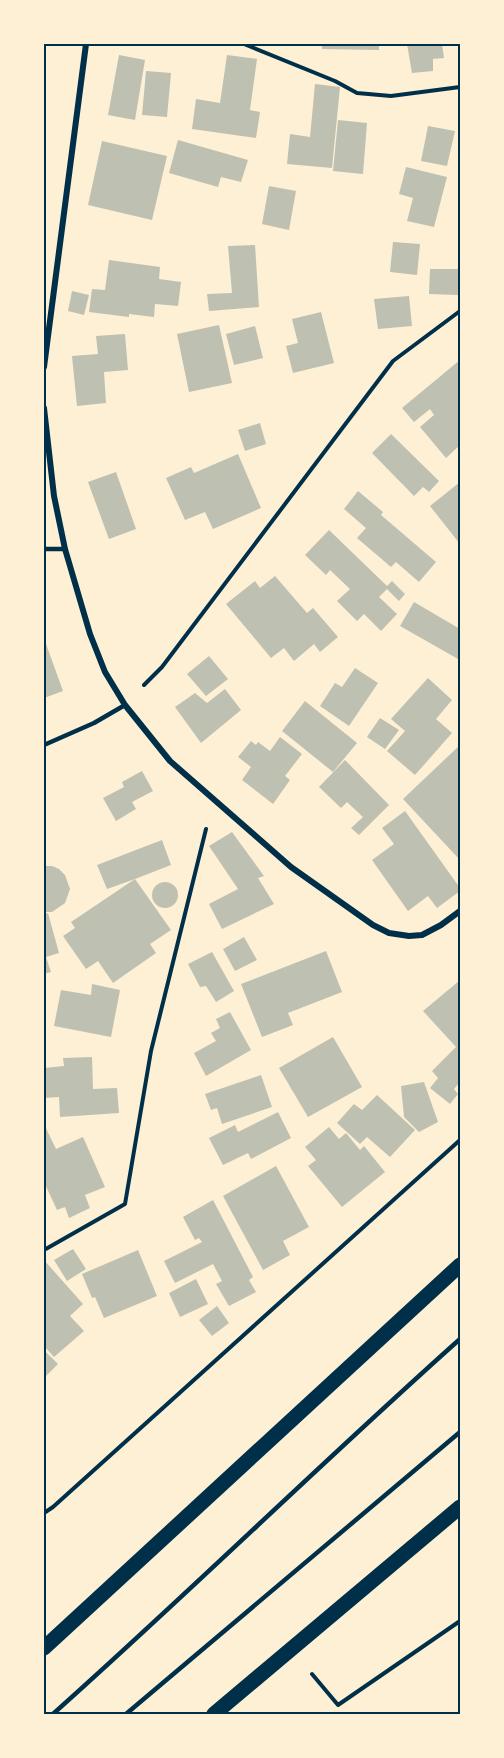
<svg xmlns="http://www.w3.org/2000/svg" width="504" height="1758" font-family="Lora,serif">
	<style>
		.building { fill: #bec0b2 }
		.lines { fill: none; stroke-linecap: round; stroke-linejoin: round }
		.path { stroke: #003049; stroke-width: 4 }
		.service { stroke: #003049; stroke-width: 4.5 }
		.minor { stroke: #003049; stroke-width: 6 }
		.primary { stroke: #003049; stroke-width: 15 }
		.neatline { fill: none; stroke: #003049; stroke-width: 2 }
	</style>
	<rect width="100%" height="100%" fill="#fdf0d5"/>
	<path class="building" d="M322,44H379V50L322,49Z
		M407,44H442L444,58L433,59V71L412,73Z
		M119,55L145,60L135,120L108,115Z
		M227,55L257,59L250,110L260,112L256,138L192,129L196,99L220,103Z
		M146,71L171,73L167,117L142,115Z
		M315,84L340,87L332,168L287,164L290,134L310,137Z
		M338,120L367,123L363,174L333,171Z
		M428,126L455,131L447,166L421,161Z
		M178,140L248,160L241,182L221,177L218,187L169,173Z
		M102,141L167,156L152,220L88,205Z
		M406,167L447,177L434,227L407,221L413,198L399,194Z
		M269,186L296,191L289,230L262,224Z
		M393,242L420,244L417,275L390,272Z
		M255,245L259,307L209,311L207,294L232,293L228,246Z
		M109,260L160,267L159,279L181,282L178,306L155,304L154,317L129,314V317L89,312L92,289L105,290Z
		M430,269H459L458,295L429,294Z
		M72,291L89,295L84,315L68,311Z
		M409,296L412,326L378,329L374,299Z
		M321,312L334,363L293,373L286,346L298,343L292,319Z
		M219,325L232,383L189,392L177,334Z
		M255,326L263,358L234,365L226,334Z
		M125,334L128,370L104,372L106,403L77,406L72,356L98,354L96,336Z
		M460,360V445L446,458L420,427L434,415L430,409L414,422L402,408Z
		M260,423L266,444L245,451L238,430Z
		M391,434L439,481L429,492L423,487L414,496L372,453Z
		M238,454L261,508L213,529L205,512L185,520L166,478L191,467L194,473Z
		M116,472L136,529L109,539L88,482Z
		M460,482V544L430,506Z
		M358,491L383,512L381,515L436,562L419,582L396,562L391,567L357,538L366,528L344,509Z
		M329,530L387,586L392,581L405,594L399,601L387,589L379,597L397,614L381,631L364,614L357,621L337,601L350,589L330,570L326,575L305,555Z
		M275,576L307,613L313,608L338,637L320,652L314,644L294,661L284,648L271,658L226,604L255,581L260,588Z
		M414,602L460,629V653L458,659L400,626Z
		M46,644L63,691L44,698V645Z
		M209,656L228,679L206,696L187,674Z
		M355,668L378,683L349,726L320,706L335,683L342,687Z
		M428,678L452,700L436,719L452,733L415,775L387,751L405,731L391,719Z
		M225,689L241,710L201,743L175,707L195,693L207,703Z
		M305,701L357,743L333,772L282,731Z
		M380,718L399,730L385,749L367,737Z
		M280,737L302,754L285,776L290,780L273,804L242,780L251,767L238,757L251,741L256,745L258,742L270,751Z
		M460,745V860L403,799Z
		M345,760L389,805L359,835L351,828L363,817L347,802L341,808L319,787Z
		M142,771L153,791L132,802L136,809L116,821L103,798L124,787L122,782Z
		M405,811L460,888V891L437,908L428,896L408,911L372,860L394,844L382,828Z
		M232,832L264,876L258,878L274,904L222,929L209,904L238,889L209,846Z
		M162,840L171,865L135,879L171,930L150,944L156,953L113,983L98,961L86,969L63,936L75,928L71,922L135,879L107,889L97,865Z
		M44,866H52L59,869L65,875L70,889L65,903L52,912H44Z
		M152 895a13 13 0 1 1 26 0a13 13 0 1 1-26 0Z
		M48,913L59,953L46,957L51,972L44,974V914Z
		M244,937L257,960L235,971L223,949Z
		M326,951L342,992L288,1013L293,1025L262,1037L241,984Z
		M212,952L234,991L216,1002L206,986L200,987L188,964Z
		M459,981L460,1082L454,1089L458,1094L450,1104L430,1088L438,1078L432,1071L456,1047L423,1011Z
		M92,984L120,990L111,1037L54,1026L61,990L91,995Z
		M230,1012L251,1050L206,1076L194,1053L216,1041L211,1033L220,1028L216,1019Z
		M333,1037L362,1087L308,1117L279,1068Z
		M92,1057L93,1089L117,1088L119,1113L60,1117L59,1097L44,1098V1068L64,1066L63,1058Z
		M261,1075L272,1107L222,1124L217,1108L211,1110L205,1094Z
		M424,1082L438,1122L419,1132L404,1117L401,1086Z
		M377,1095L415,1130L390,1157L367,1137L360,1144L337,1123L354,1104L362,1110Z
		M278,1112L291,1138L251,1159L248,1153L223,1165L209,1138L235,1125L238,1132Z
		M44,1124L56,1149L83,1137L105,1187L85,1195L90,1208L69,1218L65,1207L57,1210L44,1182Z
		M329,1127L339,1139L346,1133L360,1150L364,1146L385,1172L342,1207L308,1166L316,1160L305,1147Z
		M276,1166L309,1227L283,1241L290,1255L263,1270L223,1196Z
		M213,1200L253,1277L249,1280L256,1292L229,1306L216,1284L222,1281L213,1264L175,1283L164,1261L202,1242L199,1238L195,1240L183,1217Z
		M73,1249L86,1269L67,1281L54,1260Z
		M138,1250L157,1296L104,1318L95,1297L92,1298L82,1274Z
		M44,1260L83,1304L70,1316L84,1331L54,1357L44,1346Z
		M196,1279L208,1304L180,1317L169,1293Z
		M217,1306L229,1323L212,1336L199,1320Z
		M44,1350L58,1364L44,1378Z"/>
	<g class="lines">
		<path class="path" d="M244,44L335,81L357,93L391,96L460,87
			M144,685L162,667L393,361L460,311
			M44,1250L125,1204L151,1051L206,829
			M44,1513L53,1507L460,1140
			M312,1674L338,1705L460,1621"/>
		<path class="service" d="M44,549H65
			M44,745L94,723L125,705
			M53,1714C191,1591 322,1462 460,1339
			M126,1714L460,1432"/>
		<path class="minor" d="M44,367L86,44
			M44,408L54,496L65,549L90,634L105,672L125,705L170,761L291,867L373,925L389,933L409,936L422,935L441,925L460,911"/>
		<path class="primary" d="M44,1648L460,1265
			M214,1714L460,1507"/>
	</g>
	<rect width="504" height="1758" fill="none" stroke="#fdf0d5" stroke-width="90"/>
	<rect x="45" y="45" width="414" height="1668" class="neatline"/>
</svg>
